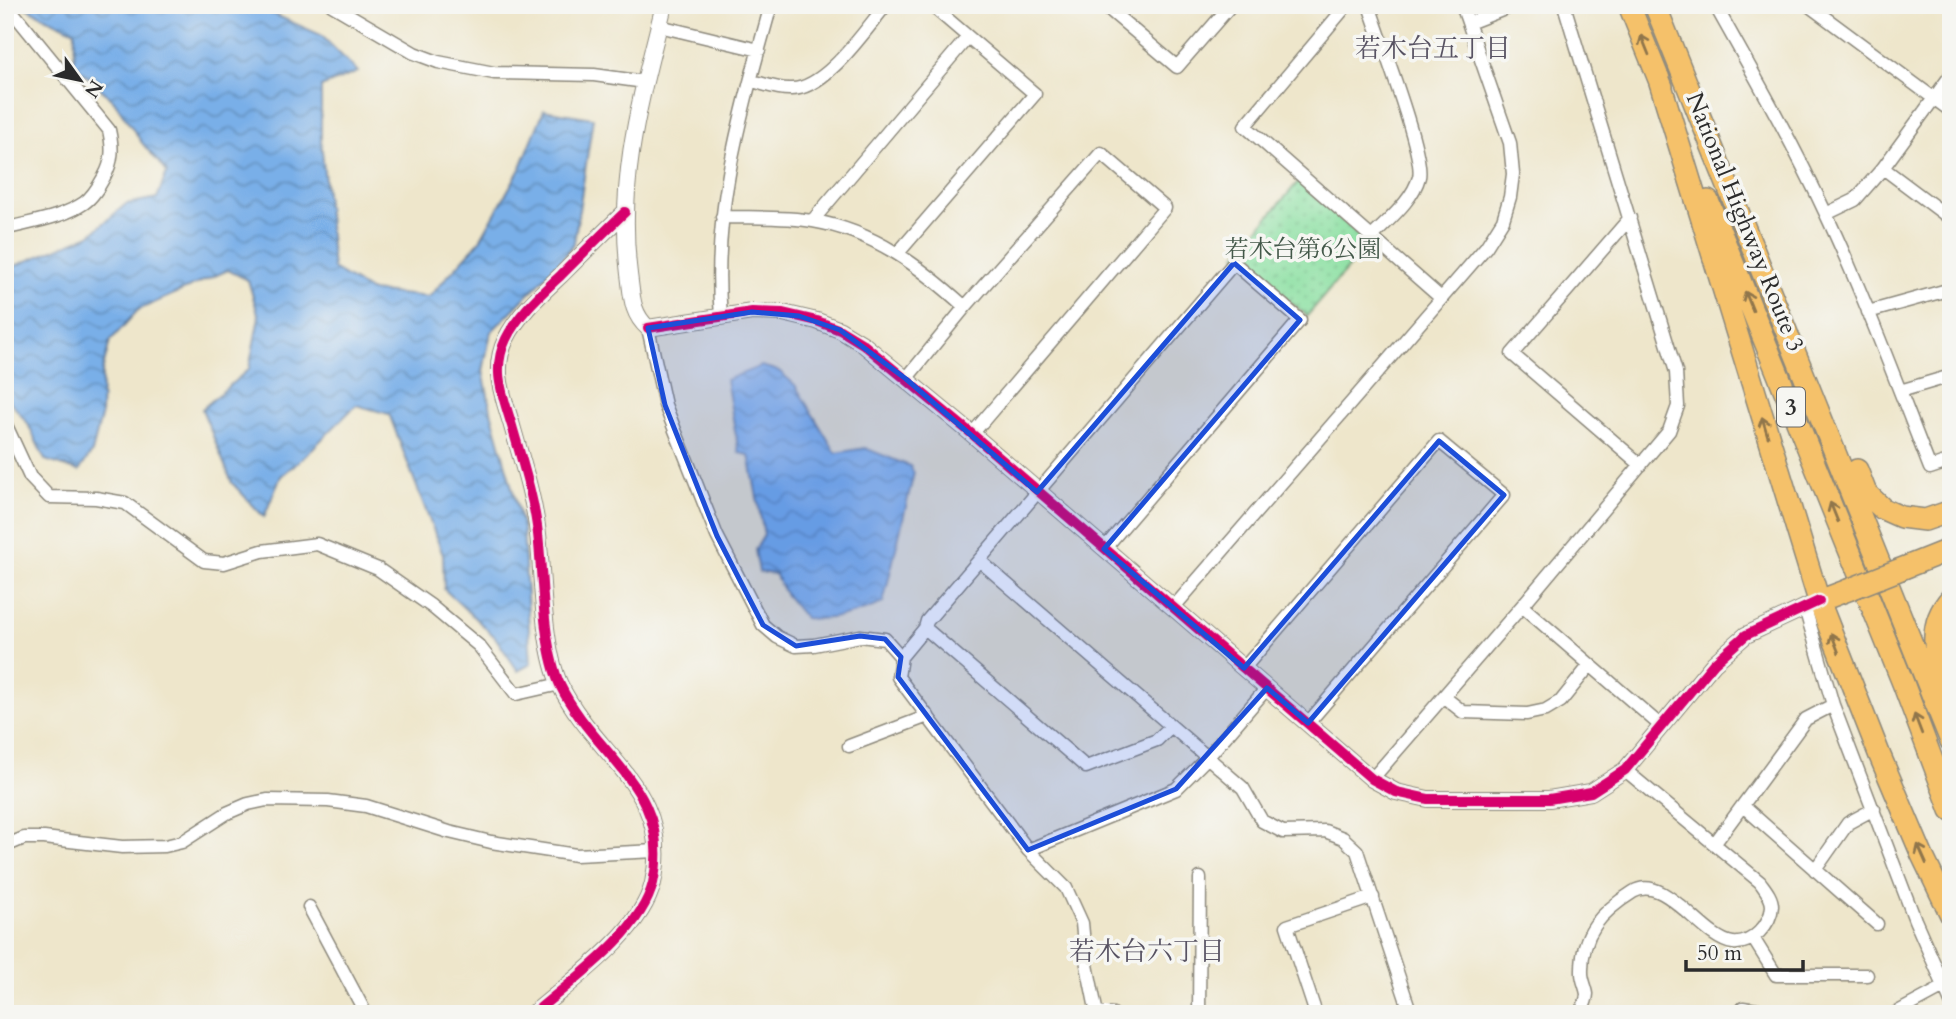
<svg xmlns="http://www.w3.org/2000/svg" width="1956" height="1019" font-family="Cardo,'Noto Serif JP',serif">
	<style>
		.grass { fill: url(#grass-dots); stroke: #5b8666; stroke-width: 2 }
		.water { fill: url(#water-waves); stroke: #526d8a; stroke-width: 2 }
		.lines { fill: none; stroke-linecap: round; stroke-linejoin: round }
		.minor-casing { stroke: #8c887b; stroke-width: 15 }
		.tertiary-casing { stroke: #8c887b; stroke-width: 18 }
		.primary-casing { stroke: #8c887b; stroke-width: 24 }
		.trunk-casing { stroke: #8c887b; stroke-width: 24 }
		.minor { stroke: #fff; stroke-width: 12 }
		.tertiary { stroke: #fff; stroke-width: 16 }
		.primary { stroke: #f5c16b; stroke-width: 21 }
		.trunk { stroke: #f5c16b; stroke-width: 21 }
		.primary-bridge-casing { stroke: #8c887b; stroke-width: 24; stroke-linecap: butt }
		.primary-bridge { stroke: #f5c16b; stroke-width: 21 }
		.cycleway-casing { stroke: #f6f6f2; stroke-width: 15 }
		.cycleway { stroke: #d6006c; stroke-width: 10 }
		.oneway { stroke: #90764b }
		.marked { fill: #1d4ed8; fill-opacity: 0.2; stroke: #1d4ed8; stroke-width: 5; stroke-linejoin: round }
		.labels { text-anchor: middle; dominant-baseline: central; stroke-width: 7; stroke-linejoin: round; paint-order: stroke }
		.shield { fill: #f6f6f2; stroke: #686867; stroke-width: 2 }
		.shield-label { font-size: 23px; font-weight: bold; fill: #2b2b2b }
		.street-label { font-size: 24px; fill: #2b2b2b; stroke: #f6f6f2 }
		.park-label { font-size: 24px; fill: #435849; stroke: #f6f6f2 }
		.neighbourhood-label { font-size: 26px; fill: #585363; stroke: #f6f6f2 }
	</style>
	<defs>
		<pattern id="grass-dots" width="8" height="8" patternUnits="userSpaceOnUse" patternTransform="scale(1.75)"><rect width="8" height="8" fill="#8be0a2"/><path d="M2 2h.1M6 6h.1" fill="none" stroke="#78c08c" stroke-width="1.8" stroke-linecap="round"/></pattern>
		<pattern id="water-waves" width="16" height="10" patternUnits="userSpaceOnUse" patternTransform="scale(1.75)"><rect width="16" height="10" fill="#79afe8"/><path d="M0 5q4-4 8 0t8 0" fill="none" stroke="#638fbc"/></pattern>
	</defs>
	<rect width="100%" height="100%" fill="#f6f6f2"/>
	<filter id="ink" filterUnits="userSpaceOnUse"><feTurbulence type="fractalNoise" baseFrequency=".0143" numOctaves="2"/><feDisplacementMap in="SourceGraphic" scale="14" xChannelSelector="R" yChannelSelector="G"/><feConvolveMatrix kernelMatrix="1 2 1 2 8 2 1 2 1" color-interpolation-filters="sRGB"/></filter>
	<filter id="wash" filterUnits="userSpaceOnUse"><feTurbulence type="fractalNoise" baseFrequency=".00686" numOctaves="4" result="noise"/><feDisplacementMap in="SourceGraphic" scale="28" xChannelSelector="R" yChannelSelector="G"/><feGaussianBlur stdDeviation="1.57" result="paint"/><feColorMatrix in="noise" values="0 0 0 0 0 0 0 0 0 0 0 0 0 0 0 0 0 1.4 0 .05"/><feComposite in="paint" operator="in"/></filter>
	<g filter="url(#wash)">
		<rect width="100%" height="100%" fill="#eee6cb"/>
		<path class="grass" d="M1298,182L1369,243L1307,316L1236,255Z"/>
		<path class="water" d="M20,5H253L321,35L358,72L321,87V139L333,269L370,291L429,297L479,242L521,167L544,110L593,118L574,243L558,264L491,332L483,371L492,415L523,528L531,664L518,671L495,637L444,589L443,555L389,414L356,405L305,456L281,476L264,517L232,483L202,409L249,369L259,317L248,280L228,270L138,310L110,341L102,372L101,417L92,452L79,471L45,460L28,424L5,395V270L90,235L126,204L157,198L167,172L142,143L114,101L74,64L75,31Z
			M761,366L779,371L795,385L836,453L865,448L910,466L914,473L883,603C856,614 834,621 805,618L785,594L775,574L759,572L755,550L764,535L749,455L739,453L726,380Z"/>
	</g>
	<g filter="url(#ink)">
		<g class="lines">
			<defs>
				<path id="minor" d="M332,5L414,53L438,62L494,73L594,75L645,82
					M1116,5L1111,11L1177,67L1231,5
					M1347,5L1245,126L1441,298
					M1369,5C1378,34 1425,155 1419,177C1413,200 1389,219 1373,236
					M1715,5C1753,73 1792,141 1825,212C1864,295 1896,382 1930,468L1951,461
					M1808,5L1951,111
					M1469,23L1515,5
					M659,26L759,50
					M752,81C764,84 777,89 789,89C824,92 865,30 886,5
					M1883,168L1951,219
					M1826,214L1855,200L1883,168L1951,75
					M722,217C751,218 784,216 813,221C874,231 921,267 965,307
					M1630,218L1512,354L1641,465
					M813,220L968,37
					M5,229C30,222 62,218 84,203C93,197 99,186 104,177C113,161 113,148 109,130L7,5
					M898,253L1035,94L931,5
					M1868,312L1951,289
					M721,316C711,210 743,107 771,5
					M648,328L665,405L717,536L763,625L777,637L796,646L814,645L860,636L885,639L901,657
					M906,379L965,307L1101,153L1165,208L972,434
					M1900,391L1951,376
					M5,423L30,477L49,497L96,498L125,503L204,561L224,563L262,551L317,544L378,569L431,606L479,646L516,694L560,684
					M1104,549L1300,320L1234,263L927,621L925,628L1086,767L1157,740L1171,726
					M980,561L1243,788L1262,821L1283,832L1325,831L1343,838L1357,851L1411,1014
					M1522,606L1661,726
					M1173,608L1486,247L1503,220L1510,197L1513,174L1510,143L1462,5
					M1805,608L1833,705L1915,920L1951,1002
					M925,628L901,657L898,677L1028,850L1066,888L1082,923L1085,955L1097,1014
					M1244,668L1439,441L1504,495L1308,723
					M1444,697L1463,712L1527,714L1546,710L1561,701L1590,665
					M849,746L928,716
					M1372,779L1522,606L1669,431L1678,406L1676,372L1564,5
					M1743,806L1877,924
					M1715,843L1806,719L1833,705
					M5,846L24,838H44L122,847L165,846L182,842L227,813L248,804L267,800L328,801L366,806L449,832L491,842L576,855L656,851
					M1028,850L1176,789L1207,758L1267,688
					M1815,870L1848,823L1874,809
					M309,907L366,1014
					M1753,938L1776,975H1867
					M1743,1008L1787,1014
					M1097,1012L1113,1014
					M1199,1014L1200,878
					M1316,1014L1287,926L1373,897
					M1580,1014C1583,1008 1587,1000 1587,994C1586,987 1582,980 1582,973C1581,933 1601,912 1633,892C1665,872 1703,940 1733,943C1752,945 1771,924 1772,906C1772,897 1765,889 1760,882L1625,770
					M1894,1014L1944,987"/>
				<path id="tertiary" d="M664,5C641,98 617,177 629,274C632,295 631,313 648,328L752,312L783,313L817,321L840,330L863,344L972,434L1372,779L1396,792L1428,799H1549L1591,792L1625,770L1714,663L1746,635L1819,601
					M533,1014C571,981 641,933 653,883C674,790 595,757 560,685C542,646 543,577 538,534C534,498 522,461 512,426C503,395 491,370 506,339C519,313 541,294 561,275C582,254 603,233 625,212"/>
				<path id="primary" d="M1901,569L1951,549
					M1819,601L1848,590"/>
				<path id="trunk" d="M1629,5L1662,87
					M1655,5L1951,741
					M1658,76L1819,601L1880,756L1922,855L1951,915
					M1708,201L1903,683L1951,810
					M1857,470L1866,493L1883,509L1901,517L1925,520L1951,511
					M1951,598C1921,631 1940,667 1951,704"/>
			</defs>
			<use href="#minor" class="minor-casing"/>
			<use href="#tertiary" class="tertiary-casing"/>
			<use href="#primary" class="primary-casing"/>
			<use href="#trunk" class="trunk-casing"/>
			<use href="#minor" class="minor"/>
			<use href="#tertiary" class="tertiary"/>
			<use href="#primary" class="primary"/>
			<use href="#trunk" class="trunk"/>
			<defs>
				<path id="primary-bridge" d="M1848,590L1901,569"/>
			</defs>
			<use href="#primary-bridge" class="primary-bridge-casing"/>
			<use href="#primary-bridge" class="primary-bridge"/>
			<defs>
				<path id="cycleway" d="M648,328L752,312L783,313L817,321L840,330L863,344L972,434L1372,779L1396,792L1428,799H1549L1591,792L1625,770L1714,663L1746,635L1819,601
					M533,1014C571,981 641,933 653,883C674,790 595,757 560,685C542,646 543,577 538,534C534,498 522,461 512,426C503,395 491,370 506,339C519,313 541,294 561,275C582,254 603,233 625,212"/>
			</defs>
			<use href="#cycleway" class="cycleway-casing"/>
			<use href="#cycleway" class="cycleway"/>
		</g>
		<defs><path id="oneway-shaft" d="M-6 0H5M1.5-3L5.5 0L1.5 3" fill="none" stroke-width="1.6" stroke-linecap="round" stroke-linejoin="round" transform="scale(1.75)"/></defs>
		<g class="oneway">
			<use href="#oneway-shaft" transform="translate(1645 45) rotate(-112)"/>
			<use href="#oneway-shaft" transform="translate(1749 301) rotate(-112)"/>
			<use href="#oneway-shaft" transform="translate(1765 427) rotate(-107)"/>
			<use href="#oneway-shaft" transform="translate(1834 512) rotate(-112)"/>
			<use href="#oneway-shaft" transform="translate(1835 643) rotate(-111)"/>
			<use href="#oneway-shaft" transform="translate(1918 724) rotate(-111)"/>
			<use href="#oneway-shaft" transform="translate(1922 854) rotate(-114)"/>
		</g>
	</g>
	<path class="marked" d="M1234,263L1300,320L1104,549L1244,668L1439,441L1504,495L1308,723L1267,688L1176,789L1028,850L898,677L901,657L885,639L860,636L796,646L763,625L717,536L665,405L648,328L752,312L799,316L840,330L906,379L1037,492Z"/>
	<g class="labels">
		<rect class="shield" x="1777" y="387.5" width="28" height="39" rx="5"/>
		<g class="shield-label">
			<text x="1791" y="407">3</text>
		</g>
		<g class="street-label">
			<text transform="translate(1745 222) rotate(68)">National Highway Route 3</text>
		</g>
		<g class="park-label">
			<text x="1303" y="249">若木台第6公園</text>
		</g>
		<g class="neighbourhood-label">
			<text x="1433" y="48">若木台五丁目</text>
			<text x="1147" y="951">若木台六丁目</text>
		</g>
	</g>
	<rect width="1956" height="1019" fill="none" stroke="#f6f6f2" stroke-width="28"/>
	<g transform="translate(80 80) rotate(123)" stroke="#f6f6f2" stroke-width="5" paint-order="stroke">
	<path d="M0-5L12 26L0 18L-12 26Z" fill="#2b2b2b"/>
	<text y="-10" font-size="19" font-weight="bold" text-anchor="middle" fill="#2b2b2b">N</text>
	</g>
	<path d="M1686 960v10h117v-10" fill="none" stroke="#2b2b2b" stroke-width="3.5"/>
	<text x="1697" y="960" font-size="21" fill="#2b2b2b" stroke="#f6f6f2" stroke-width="5" paint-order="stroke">50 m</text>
</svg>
